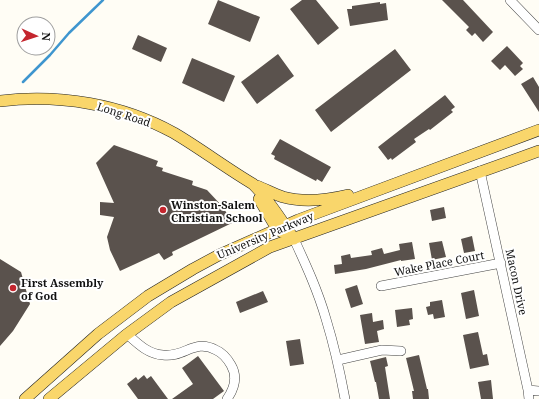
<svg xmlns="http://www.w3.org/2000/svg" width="539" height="399" font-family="'Noto Serif',serif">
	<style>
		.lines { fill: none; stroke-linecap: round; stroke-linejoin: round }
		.stream { stroke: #3f96cf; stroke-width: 2.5 }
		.building { fill: #5a524d }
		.minor-casing { stroke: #444; stroke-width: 10 }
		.major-casing { stroke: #222; stroke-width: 12 }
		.minor { stroke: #fff; stroke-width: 9 }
		.major { stroke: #f9d66b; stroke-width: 11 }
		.poi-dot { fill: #c4262e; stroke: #fff; stroke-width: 1.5 }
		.labels { text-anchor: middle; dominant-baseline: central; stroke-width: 4; stroke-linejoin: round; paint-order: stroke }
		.street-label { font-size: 11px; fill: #111; stroke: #fff }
		.poi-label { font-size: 11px; font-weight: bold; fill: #111; stroke: #fff; text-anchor: start }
	</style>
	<rect width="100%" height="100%" fill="#fffdf5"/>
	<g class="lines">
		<path class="stream" d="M23,82L50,55L69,33L103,0"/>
	</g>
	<path class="building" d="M218,0L260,17L250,42L208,24Z
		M302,0H316L339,28L318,45L290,9Z
		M442,0H463L493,32L483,42L475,33L472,36L466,30L469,27Z
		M380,2V4L386,3L388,20L350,26L347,9H352V6Z
		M138,35L167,48L161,62L132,49Z
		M507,46L523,63L520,66L523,69L515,76L505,65L500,70L491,61Z
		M395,49L411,70L331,132L315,110Z
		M278,54L294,76L257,104L241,82Z
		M192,58L235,76L224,102L182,83Z
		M533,77L539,87V112L521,84Z
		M445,95L455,107L451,110L453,112L430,130L429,129L414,139L416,142L392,160L391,158L388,160L378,147Z
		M280,139L331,167L322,182L317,179L316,181L274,159L275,156L271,154Z
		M114,145L158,161L156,166L163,168L162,171L193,181L192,185L207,190L222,206L228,215L232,223L172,252L173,255L164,260L159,253L120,271L110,250L107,237L114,217L100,215V202L114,203L96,163Z
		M444,207L446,218L432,221L430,210Z
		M472,236L475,251L464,253L461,239Z
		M442,241L446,257L432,260L429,243Z
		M412,242L415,259L401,261V260L366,269L335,274L334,265L342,264L341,256L350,254L351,258L372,255L371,251L382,248L384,254L400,250L399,244Z
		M0,259L21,272L30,304L13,331L0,346Z
		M357,285L363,304L351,308L345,289Z
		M474,290L479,316L466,319L461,293Z
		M263,291L268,302L240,313L236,302Z
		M442,300L445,317L434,319L433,314L428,315L426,307L430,306V302Z
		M412,308L413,319L409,320L410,325L397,327L395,310Z
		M372,313L373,322L383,320L384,329L377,331L379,342L365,344L360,315Z
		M478,332L483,355L487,354L489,365L470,369L463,335Z
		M300,339L304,364L290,366L286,341Z
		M419,355L427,389H428L429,399H413L412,391H414L406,358Z
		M198,356L224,391L213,399H172L193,384L182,368Z
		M386,357L388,366L385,367L390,399H379L376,382H375L370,361Z
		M144,375L147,379L151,376L168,399H138L127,384L136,377L138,380Z
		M491,380L493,399H481L478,382Z"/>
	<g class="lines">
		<defs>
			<path id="minor" d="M510,0L539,30
				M480,171L528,390L529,399
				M294,239C306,265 318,291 326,319C334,345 340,372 345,399
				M381,286L501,263
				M127,334C138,344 148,354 163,355C184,358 195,338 216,350C223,353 227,358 231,365C238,377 234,389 227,399
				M338,360L382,350L401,351
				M528,390L539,391"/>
			<path id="major" d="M0,101C60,94 121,104 174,133C201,149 226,168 253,184C270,201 281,220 294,239
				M257,186C265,189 274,194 283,197C305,203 327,200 348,195
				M259,199L277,229L282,232
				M25,399L98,334L148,296L193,269L219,255L298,220L539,130
				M49,399L126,335L171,302L270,247L539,151"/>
		</defs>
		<use href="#minor" class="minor-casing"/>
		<use href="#major" class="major-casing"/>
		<use href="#minor" class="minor"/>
		<use href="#major" class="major"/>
	</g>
	<g class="poi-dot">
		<circle cx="163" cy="210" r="4"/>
		<circle cx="13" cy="288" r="4"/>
	</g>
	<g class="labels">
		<g class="street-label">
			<text transform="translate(124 114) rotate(18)">Long Road</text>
			<text transform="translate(265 235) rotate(-23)">University Parkway</text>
			<text transform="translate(439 263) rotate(-11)">Wake Place Court</text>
			<text transform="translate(517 282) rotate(78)">Macon Drive</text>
		</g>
		<g class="poi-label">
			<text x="171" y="204">Winston-Salem<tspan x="171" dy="13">Christian School</tspan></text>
			<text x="21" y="282">First Assembly<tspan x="21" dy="13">of God</tspan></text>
		</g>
	</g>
	<g transform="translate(36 36) rotate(93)"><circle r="19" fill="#ffffff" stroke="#a0a0a0"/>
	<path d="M0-3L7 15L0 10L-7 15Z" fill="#c4262e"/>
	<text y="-6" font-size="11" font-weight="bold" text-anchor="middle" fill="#111111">N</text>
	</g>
</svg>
